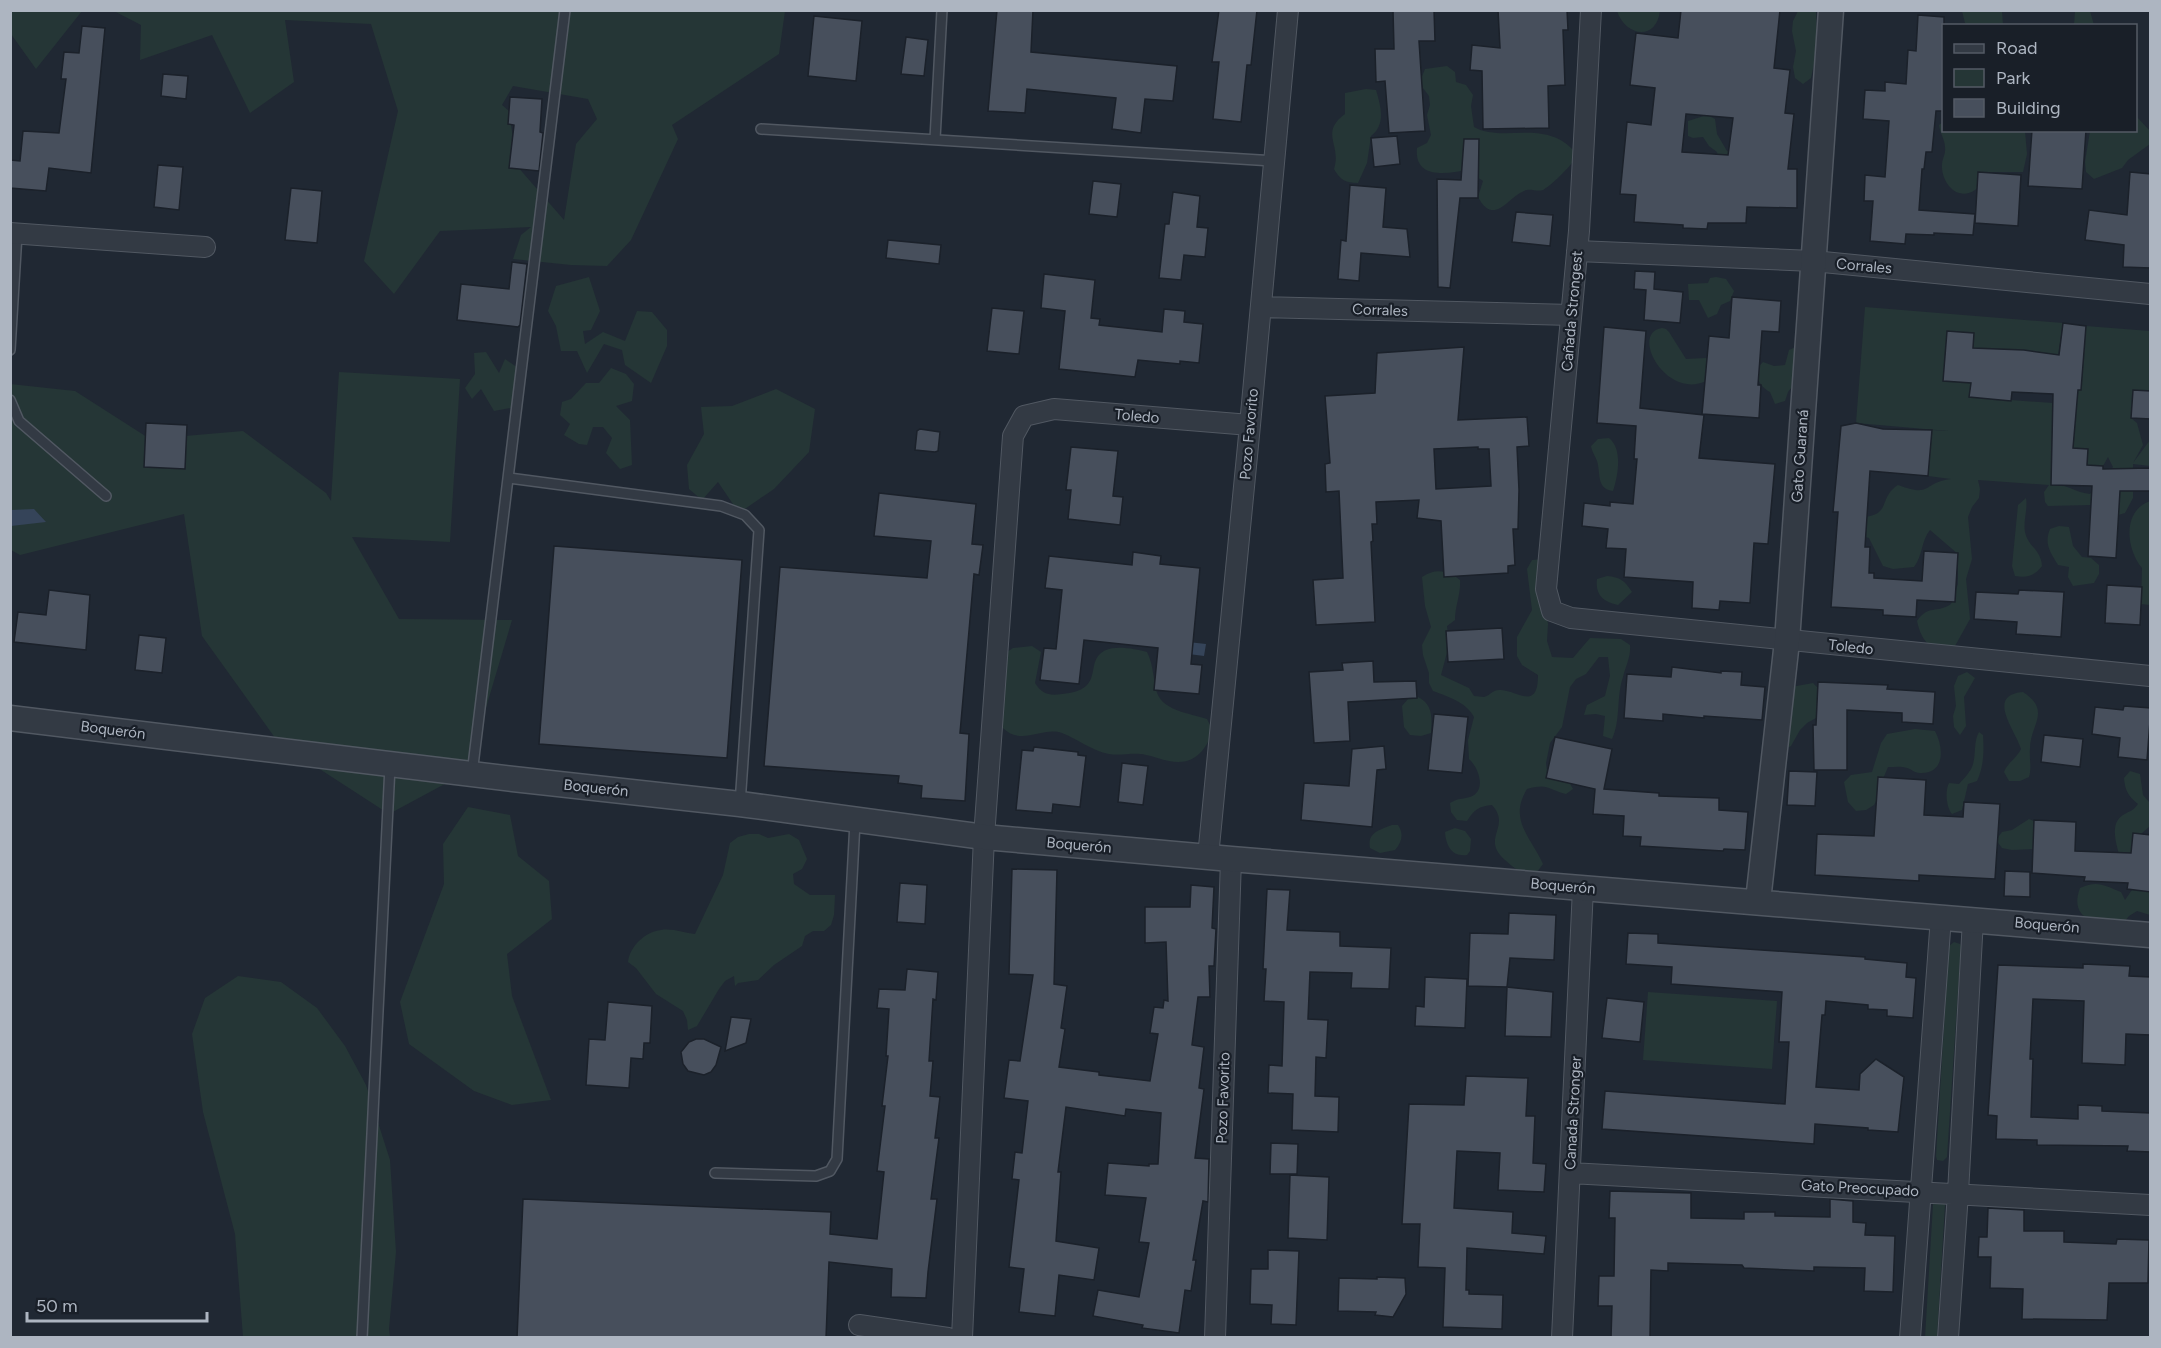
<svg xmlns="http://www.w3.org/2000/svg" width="2161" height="1348" font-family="Figtree,sans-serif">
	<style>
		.green { fill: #253636; fill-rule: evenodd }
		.water { fill: #354459 }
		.building { fill: #474f5c; stroke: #1b212a; stroke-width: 1.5; fill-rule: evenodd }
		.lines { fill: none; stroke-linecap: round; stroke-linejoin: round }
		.service-casing { stroke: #515862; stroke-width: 12 }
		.minor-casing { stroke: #515862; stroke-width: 22 }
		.tertiary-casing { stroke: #515862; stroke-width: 27 }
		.service { stroke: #333a44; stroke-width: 9 }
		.minor { stroke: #333a44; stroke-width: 20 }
		.tertiary { stroke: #333a44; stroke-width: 24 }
		.labels { text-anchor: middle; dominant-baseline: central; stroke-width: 4.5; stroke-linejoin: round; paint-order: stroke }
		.street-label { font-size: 15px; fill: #adb5c1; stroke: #191f28 }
	</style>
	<rect width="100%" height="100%" fill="#202833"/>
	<path class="green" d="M10,11L11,10L82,11L36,69L11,34Z
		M114,11H785L779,54L672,125L678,139L631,240L607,266L571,265L513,259L521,235L531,227L440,231L394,294L364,261L398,111L371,24L285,20L294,82L250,113L212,35L140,60L141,25ZM513,86L588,99L597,119L576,144L564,220L517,166L509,111L502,105Z
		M1617,11V10L1660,11C1656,42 1625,36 1617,11Z
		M1798,11H1816L1817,49L1811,78L1803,84L1795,78L1793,67L1796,51L1792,31L1793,21Z
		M1962,11H2002L2003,25H1968L1965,23Z
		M2075,11H2090L2094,25H2074Z
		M1447,66L1455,72L1456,82L1466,85L1473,95L1471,106L1474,127C1502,143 1544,119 1573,150C1573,153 1574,156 1574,159C1572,166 1549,187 1543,190C1537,192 1529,188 1524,191C1508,197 1494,227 1478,197L1483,181L1467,170C1446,174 1414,179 1417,148L1427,143L1431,135L1427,115L1430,105L1429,96L1423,88L1421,79L1425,69Z
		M1366,89L1376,90C1381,107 1386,124 1371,136L1367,163L1358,183C1346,183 1340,180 1334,169C1342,145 1319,133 1345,114V93Z
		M1707,115L1715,119L1717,134L1727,151L1732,152L1719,167L1717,152L1709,146L1703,137L1693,138L1688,136V121Z
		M2136,116L2150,131V144L2128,160L2122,168L2094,179L2086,172L2085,162L2090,131L2136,130Z
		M1943,122L1944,130L2025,131L2027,154L2023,172H1990C1985,177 1981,186 1975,190C1958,202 1941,183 1942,165C1942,159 1946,154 1945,147C1945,140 1940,133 1939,125Z
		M589,277L600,311L591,330L583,331L585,344L603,332L625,341L637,311L652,312L667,330V346L651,383L625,365L622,350L604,344L587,373L577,351H561L556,326L548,311L556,286Z
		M1716,277L1726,279L1734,291L1730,301L1721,305L1717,314L1708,318L1699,300H1689L1688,284L1708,283L1710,278Z
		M1865,307L2063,323L2058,355L1973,348L1974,333L1947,331L1943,381L1970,383V397L2053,403L2055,388L2081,390L2086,326L2150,331V392L2131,418L2137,423L2143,445L2133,463L2150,440V466L2133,464V498L2125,513L2115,516L2091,505L2048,506L2045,502L2044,492L2049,485L1978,480L1980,489L1979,498L1972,507L1968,517L1972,559L1966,579L1970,619L1950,655C1930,648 1922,643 1917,621C1929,604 1936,614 1951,604L1958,584V554L1930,530C1921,541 1923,555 1914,567L1893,569L1883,566L1869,538L1859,535L1864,517C1892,514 1878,498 1898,485C1933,498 1921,483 1951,479L1928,476L1932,430L1948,431L1856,423ZM2053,420L2075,422L2073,448L2088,449L2087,465L2103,466L2108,457L2113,467L2090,494C2073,492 2066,483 2051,484Z
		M1662,328L1666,329L1669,332L1686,359L1706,358L1715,363L1706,381C1666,400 1629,333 1662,328Z
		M1798,346L1800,377L1788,392L1785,401L1775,404L1770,392C1758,386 1752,372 1763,362L1774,366L1785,365L1789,350Z
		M486,352L499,373L505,359L521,370L516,407L494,411L481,389L472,399L465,388L475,374L474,353Z
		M611,368L626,374L634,384L632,401L616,406L630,420L632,465L620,469L606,453L612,438L603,427H593L587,445L579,444L564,435L570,424L560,415L562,402L571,399L586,383H599Z
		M339,372L460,379L450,542L352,537L399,619L512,620L467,772L389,814L278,742L202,636L184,514L20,555L11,550L10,384L75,391L150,439L243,431L326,493L331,501Z
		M776,389L815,409L809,452L774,489L739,513L718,482L702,500L689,489L687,465L704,434L701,407L732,406Z
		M1609,438C1623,449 1618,476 1613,491C1598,489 1600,477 1598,465C1597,458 1592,453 1591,446L1598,439Z
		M2026,498C2028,510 2023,520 2025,532C2028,547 2041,549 2042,566C2034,576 2028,578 2015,576L2012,566L2018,505Z
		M2150,501V519L2149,522L2150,525V605L2141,604L2142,568C2126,549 2122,511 2150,501Z
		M2059,526L2069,527L2073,546L2082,557L2091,558L2099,565V574L2094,583L2073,586L2068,577L2069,567L2058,565C2050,552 2044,544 2050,529Z
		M1543,559L1544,598L1548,624L1547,641L1552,657L1573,658L1590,638L1621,639L1630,645C1631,657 1626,665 1623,677C1616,697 1621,720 1612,739L1603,736L1605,716L1596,714L1584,715L1587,705L1605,696L1610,676L1608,657H1599L1586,674L1576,679L1570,687L1562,727L1550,743L1546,763L1547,772L1568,780L1573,789L1566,794C1546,789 1549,783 1527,789C1508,820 1531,837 1543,864L1537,872L1529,876C1519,872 1513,867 1505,860C1480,838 1512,827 1492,805C1479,806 1474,810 1467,821L1457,820L1451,812L1450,803C1460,797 1461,800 1470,797C1487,791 1479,768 1469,759L1468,740L1474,717C1466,702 1449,697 1433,691L1429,683V673L1423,655L1422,645L1431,627L1425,606L1422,577C1435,568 1448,570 1460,580C1461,594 1455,606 1455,620L1447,626L1449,645L1441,675L1469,688L1474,696C1477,696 1481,697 1484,697C1491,695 1493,689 1501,690C1518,691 1538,711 1538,675L1522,665L1517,656V637L1532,610L1527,569L1532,560Z
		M1607,576C1620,577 1625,581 1632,592L1618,605C1603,602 1595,595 1597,579Z
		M1032,646L1041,652L1035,683C1042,694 1049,696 1062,694C1108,690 1082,661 1106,650C1117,645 1136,649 1147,652C1153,664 1153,676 1156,689C1160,711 1190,713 1207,719L1213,731C1205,752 1193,766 1169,761C1161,760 1154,756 1146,755C1134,752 1121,756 1109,754C1092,751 1078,739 1062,733C1041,726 1021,748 1001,726L1004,654L1013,648Z
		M1967,672L1975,678L1964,697L1966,726L1960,735L1954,727L1953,716L1956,706L1954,686L1958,676Z
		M1813,683L1820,690L1825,700L1816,718L1807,723L1800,730L1791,746L1781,751L1791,687Z
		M2023,692C2052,711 2030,725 2030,748C2029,759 2032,767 2029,777L2020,781H2009L2004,772C2008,762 2016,759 2021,749C2016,731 1985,695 2023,692Z
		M1418,697C1433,704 1432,718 1431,733L1421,736L1410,735L1404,727L1402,706L1408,699Z
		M1915,729L1935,731C1944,748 1945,774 1920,773C1914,773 1912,769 1907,768C1902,766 1894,767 1888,767L1880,786L1879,796L1874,805L1866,810L1856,811L1848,802L1844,782L1851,775L1872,772L1881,743L1887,734Z
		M1979,732L1983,735C1984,751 1984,766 1977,781L1968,784L1962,810L1952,814C1946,807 1945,791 1949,783L1959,784C1962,780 1967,776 1969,772C1978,761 1972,744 1979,732Z
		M2130,771L2140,774L2143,795L2150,803V826L2141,834L2142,844L2122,865C2119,851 2107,825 2123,815C2131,810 2132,812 2138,804C2128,796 2125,790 2124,778Z
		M468,807L510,815L518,856L549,881L552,919L507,954L512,996L551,1100L512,1105L474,1091L409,1044L400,1002L444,884L443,844Z
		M2029,819L2038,823L2037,849L2012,850L2002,848L1996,840L2002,832L2012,830Z
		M1392,825H1398C1404,834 1402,842 1395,850L1380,853L1370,848C1367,832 1380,830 1392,825Z
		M1455,828L1465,831L1471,839L1470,851L1467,855C1452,857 1446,846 1445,832Z
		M749,834H759L768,838L789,834L799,840L807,859L802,869L793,874L794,884L810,895H835L834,915L831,925L824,931H813L805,936L802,946L774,965L758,980L738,983L735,986L734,976L725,981L719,989L697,1026L688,1030L687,1020L683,1011L656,994L636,968L628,962C630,946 645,932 661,930C672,928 685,933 695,934L723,875L730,843L738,837Z
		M2150,876V915L2137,911L2129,916L2122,925C2098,925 2068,920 2080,888C2097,880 2104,885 2121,892L2125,900L2134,887Z
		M1954,942L1960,944L1961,946L1947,1157L1943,1161L1937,1160L1936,1156L1949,946Z
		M238,976L281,982L317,1008L345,1046L366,1085L390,1160L396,1252L389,1329L390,1337H243L235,1234L203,1112L192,1034L205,998Z
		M1648,992L1777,1001L1772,1069L1643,1060Z
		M1935,1201L1943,1202L1945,1205L1937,1337L1925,1338L1933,1204Z"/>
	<path class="water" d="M34,509L46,522L11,526V510Z
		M1179,641L1206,644L1204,656L1166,651Z"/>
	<path class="building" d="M997,10H1033L1031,52L1177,66L1173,101L1145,99L1141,133L1112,129L1116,98L1027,89L1025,113L988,111Z
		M1219,10H1257L1251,65H1247L1241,122L1213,119L1219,62H1212Z
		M1393,10H1434L1435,41H1419L1425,131L1389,133L1385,81L1376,82L1375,49H1394Z
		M1498,10H1567L1568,30H1563L1565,85L1548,86L1549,128L1483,129L1482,71L1470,70L1472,45L1500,48Z
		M1681,10H1780L1774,68L1790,70L1785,113L1794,114L1788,169H1797V208L1747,207L1746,223H1708L1707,229L1683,228V225L1634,222L1636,195L1620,194L1627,122L1651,125L1655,88L1630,85L1636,33L1678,38ZM1686,114L1733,118L1728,155L1682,152Z
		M1918,15L1944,17V111H1936L1932,152H1926L1924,169H1922L1919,210L1975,214L1973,235L1934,233V235L1906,234L1905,244L1870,241L1873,201H1864L1865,175L1885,177L1889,121L1863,119L1865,90L1885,91V82L1906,84L1908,50L1916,51Z
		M814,16L862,21L856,81L808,76Z
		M82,26L105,28L91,173L49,168L46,191L10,188V160L20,161L23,131L59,133L66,79H61L64,52L79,53Z
		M906,37L928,40L924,76L901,74Z
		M163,74L188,76L186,99L161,96Z
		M510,97L542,99L540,132L543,133L539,171L509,168L514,125L508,124Z
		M2032,130H2086L2082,189L2028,186Z
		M1397,136L1400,164L1374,167L1371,138Z
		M1464,139H1479L1478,198H1460L1450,288L1438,287L1437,179L1461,180Z
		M158,165L183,167L179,210L154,207Z
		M1978,172L2021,175L2018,226L1975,223Z
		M2130,172L2151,174V268L2123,267L2124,245L2085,240L2089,210L2127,215Z
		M1093,181L1121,184L1117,217L1089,214Z
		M1350,185L1386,188L1383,227L1407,229L1410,257L1361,253L1359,281L1338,279L1341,240L1346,241Z
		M291,188L322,191L317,243L285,240Z
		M1173,192L1200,196L1197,227L1208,228L1205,257L1184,255L1181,280L1159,278L1165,224H1169Z
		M1516,212L1553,215L1550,246L1512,242Z
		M888,240L941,245L939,264L886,258Z
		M512,262L527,264L520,325L518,327L457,320L461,284L509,289Z
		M1635,271L1655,272L1654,289L1683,292L1680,323L1644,320L1646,290L1634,289Z
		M1044,274L1095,280L1091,318L1100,319L1099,325L1162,332L1164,309L1185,311L1184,322L1203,324L1199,363L1180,361V364L1138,360L1135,377L1059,369L1065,311L1041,308Z
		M1732,297L1781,301L1779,332L1762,331L1758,385H1761L1759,418L1702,414L1709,336L1729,338Z
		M992,308L1024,311L1019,354L987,351Z
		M2063,323L2086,326L2081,390H2078L2073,448L2088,449L2087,465L2103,466V469L2151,468V491H2120L2116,558L2088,556L2092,486L2051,485L2053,394L2012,392L2011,401L1969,397L1971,383L1943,381L1947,331L1974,333L1973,348L2024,350L2059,355Z
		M1604,327L1646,331L1640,408L1704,415L1699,458L1775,464L1768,544L1754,543L1750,603L1720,601L1719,610L1692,608L1693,582L1624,577L1626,549L1606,548L1608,529L1582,526L1584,503L1610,506V502L1633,504L1637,459H1634L1636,426L1597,423Z
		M1464,347L1458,420L1527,417L1529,446L1517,447L1519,490L1518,529H1513L1515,565L1508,566V573L1444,577L1441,521L1417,518L1419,500L1376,502L1377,524H1372L1373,541L1371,542L1375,622L1316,625L1313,580L1343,578L1339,491L1326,492L1325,464L1330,463L1325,396L1375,393L1377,353ZM1478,447V449H1489L1491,486L1436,489L1434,449Z
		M2133,390L2151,391V419L2131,418Z
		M146,423L187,425L185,469L144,467Z
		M1856,423L1883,429L1932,430L1928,476L1870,471L1865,547H1870L1869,573H1874V578L1922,581L1924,551L1958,553L1955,602L1917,600L1916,617L1883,615V610L1831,607L1838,512H1833L1841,426Z
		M920,429L940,432L938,451L935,452L915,450L917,431Z
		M1071,447L1118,451L1113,496L1123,497L1120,525L1068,519L1071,490H1066Z
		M879,493L976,504L972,544L983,545L979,575L974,574L960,733L969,734L965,801L921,798L922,786L898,783L899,776L764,766L780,567L927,578L931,541L874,536Z
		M554,546L742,560L727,758L539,744Z
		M1133,552L1161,556L1160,564L1200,568L1191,664L1202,665L1199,694L1154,690L1158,648L1084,640L1079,684L1040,680L1044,648L1056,649L1062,590L1045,588L1049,556L1132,565Z
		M2107,585L2142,587L2140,625L2105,623Z
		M49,590L90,595L86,650L14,642L18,612L46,615Z
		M2019,590L2064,592L2061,637L2016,634L2017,622L1974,619L1976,592L2018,594Z
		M1502,628L1504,659L1448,662L1446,631Z
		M139,635L166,638L162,673L135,670Z
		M1373,661L1374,682L1416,681L1417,698L1348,702L1350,741L1314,743L1309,672L1343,670L1342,663Z
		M1672,667L1721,673V671L1742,672L1741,685L1765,687L1762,720L1704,716V718L1663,714V721L1624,718L1627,674L1671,677Z
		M1818,682L1888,685L1887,689L1935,692L1933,724L1902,722V713L1847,710V770H1814L1813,725H1816Z
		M2124,706L2151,708L2147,760L2118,757L2120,738L2092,734L2095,707L2123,710Z
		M1434,714L1468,717L1462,773L1428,770Z
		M2044,735L2083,739L2080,767L2041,762Z
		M1555,737L1612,749L1604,789L1659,793V796L1719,798V810L1748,812L1745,850L1724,849L1723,851L1640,846L1641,837L1623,836L1624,816L1593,814L1595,789L1546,778Z
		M1384,746L1386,769L1377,770L1372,827L1301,820L1304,783L1349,786L1352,749Z
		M1034,747L1078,752V755L1086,756L1080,807L1053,804L1052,813L1016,810L1022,750L1033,751Z
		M1122,763L1148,766L1143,805L1118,802Z
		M1789,771L1817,772L1815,806L1787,805Z
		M1878,777L1926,780L1924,815L1963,817L1964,802L2000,804L1995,879L1919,875V881L1815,875L1817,834L1874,836Z
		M2034,820L2076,822L2075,851L2131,853L2133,833L2151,835V892L2127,889L2128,883L2084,881L2085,877L2032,873Z
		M1012,869L1057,870L1054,984L1067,986L1061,1028L1065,1029L1059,1067L1099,1072V1075L1150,1081L1158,1034L1150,1033L1154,1007L1163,1008L1164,1000L1168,1001L1166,942L1145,943V907H1190L1191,885L1214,887L1212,928L1216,929L1214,966H1209L1210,997H1198L1192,1045L1204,1047L1199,1088L1204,1089L1195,1158L1209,1159L1208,1202L1203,1201L1193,1260H1196L1191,1291L1185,1290L1179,1333L1142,1328L1143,1325L1093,1316L1098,1290L1139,1297L1149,1243L1139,1242L1146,1198L1105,1195L1108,1163L1149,1166V1164H1158L1161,1113L1126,1109L1125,1116L1066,1107L1058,1172H1061L1056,1241L1099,1248L1094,1280L1059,1275L1055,1316L1019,1312L1024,1269L1009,1267L1019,1180L1012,1179L1015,1152L1022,1153L1028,1101L1004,1098L1009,1060L1020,1061L1033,975L1009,974Z
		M2005,871L2030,872V897L2004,896Z
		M900,883L927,885L925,924L897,922Z
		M1267,889L1290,890L1287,930L1340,932V946L1391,948L1389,989L1351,988L1352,973L1310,972L1308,1019L1328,1020L1326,1058L1316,1057L1315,1096L1339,1097L1338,1132L1292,1130L1293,1094L1268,1093L1269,1065L1282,1066L1284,1002L1264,1001L1266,969H1263Z
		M1509,913L1556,915L1554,960L1510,958L1507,987L1553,992L1551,1037L1505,1036L1507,987L1468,986L1470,933L1508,934Z
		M1628,933L1658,934V943L1865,957V959L1907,963L1906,977L1916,978L1913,1018L1887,1016V1010L1868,1009V1005L1826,1001L1825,1015H1822L1816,1087L1859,1090L1860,1074L1876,1059L1904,1077L1898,1132L1868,1130V1128L1815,1124L1814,1144L1602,1129L1605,1091L1785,1104L1789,1042H1779L1782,992L1671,984L1672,967L1626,964Z
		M2083,964L2130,966L2129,976L2151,977V1035L2126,1034L2125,1065L2082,1063L2084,1001L2033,999L2030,1059H2033L2031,1117L2078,1119V1105L2102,1106V1111L2151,1113V1152L2127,1151L2128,1146L2037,1145V1140L1996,1139L1997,1116L1988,1115L1998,965L2083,968Z
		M907,969L938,972L936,1000L933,999L929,1061H933L930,1096L940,1097L935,1138H939L931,1199H937L928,1272L926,1298L891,1297L892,1269L829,1262L826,1338H517L523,1199L831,1212L830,1234L877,1239L884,1172L877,1171L885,1106H882L888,1056H886L889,1009L877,1008L879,989L905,990Z
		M1425,977L1467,979L1465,1028L1415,1026L1416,1006L1424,1007Z
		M1607,998L1644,1002L1640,1042L1602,1038Z
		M608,1002L652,1006L650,1043H644L643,1059L631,1058L629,1088L586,1085L589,1039L605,1040Z
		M731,1017L751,1019L746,1043L725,1051Z
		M696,1039H704L721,1047L716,1065L711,1072L704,1075L688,1071L683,1064L681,1052L689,1042Z
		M1466,1076L1528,1078L1526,1116H1535L1533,1163L1546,1164L1544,1192L1498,1190L1500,1153L1457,1151L1454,1208L1513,1212L1512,1233L1546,1236L1544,1254L1467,1248L1466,1290H1469V1294L1503,1295L1502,1329L1443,1327L1445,1268L1418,1267L1420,1224H1402L1409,1104L1464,1105Z
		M1271,1143L1298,1144L1297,1174H1270Z
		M1290,1175L1329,1177L1327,1240L1288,1238Z
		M1610,1191L1691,1193V1218L1744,1219V1212H1775V1216L1830,1217V1199L1853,1201V1222L1866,1223L1865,1235L1895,1236L1893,1292L1864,1291L1865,1268L1814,1267V1271L1744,1268L1742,1265L1668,1263V1271L1651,1270L1650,1338H1611L1612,1306H1598L1599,1276H1614L1615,1218H1609Z
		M1988,1208L2024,1210V1231H2064V1242L2116,1244L2117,1239L2149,1240L2148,1283H2109L2107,1320L2022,1319L2023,1289L1990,1288L1991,1257H1978L1979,1237H1987Z
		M1268,1250L1299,1251L1296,1325L1271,1324L1272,1305L1250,1304L1251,1269H1268Z
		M1377,1277L1405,1278L1406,1294L1393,1317L1375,1315L1376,1312L1338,1311L1339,1278L1377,1279Z"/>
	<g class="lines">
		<defs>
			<path id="service" d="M761,129L1274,161
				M935,139L942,10
				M10,350L17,234
				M10,400L19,421L106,496
				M509,478L721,506L745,515L759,530L740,804
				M472,774L565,10
				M715,1173L816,1176L830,1171L837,1159L855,822
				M362,1338L390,766"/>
			<path id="minor" d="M1591,10L1579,231L1546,589L1552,611L1571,618L2150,676
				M10,233L205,247
				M1577,251L1813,261L2150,294
				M1261,307L1571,315
				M1208,857L1250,425L1288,10
				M1570,1173L2150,1205
				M859,1325L948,1338
				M962,1338L984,837L1013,436L1024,416L1054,409L1250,425
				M1215,1338L1231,859
				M1562,1338L1583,888
				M1910,1338L1941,917
				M1948,1338L1958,1193L1973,919"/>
			<path id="tertiary" d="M10,718L513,779L740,804L984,837L1231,859L2150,935
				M1758,901L1787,641L1831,10"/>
		</defs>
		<use href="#service" class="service-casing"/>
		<use href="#minor" class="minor-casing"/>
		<use href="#tertiary" class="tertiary-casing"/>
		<use href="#service" class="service"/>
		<use href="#minor" class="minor"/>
		<use href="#tertiary" class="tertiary"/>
	</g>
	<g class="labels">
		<g class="street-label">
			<text transform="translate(1864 266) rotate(5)">Corrales</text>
			<text transform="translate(1380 310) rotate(2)">Corrales</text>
			<text transform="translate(1572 311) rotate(-85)">Cañada Strongest</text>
			<text transform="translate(1137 416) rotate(5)">Toledo</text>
			<text transform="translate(1249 434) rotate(-85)">Pozo Favorito</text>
			<text transform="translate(1800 456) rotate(-86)">Gato Guaraná</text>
			<text transform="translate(1851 647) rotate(6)">Toledo</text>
			<text transform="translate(113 730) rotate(7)">Boquerón</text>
			<text transform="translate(596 788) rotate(6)">Boquerón</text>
			<text transform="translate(1079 845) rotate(5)">Boquerón</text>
			<text transform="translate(1563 886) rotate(5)">Boquerón</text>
			<text transform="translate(2047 925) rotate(5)">Boquerón</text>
			<text transform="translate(1223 1098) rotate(-88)">Pozo Favorito</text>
			<text transform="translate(1573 1113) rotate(-87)">Canada Stronger</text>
			<text transform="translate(1860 1188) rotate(3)">Gato Preocupado</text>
		</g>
	</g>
	<rect width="2161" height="1348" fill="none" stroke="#adb5c1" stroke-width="24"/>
	<rect x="1942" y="24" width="195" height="108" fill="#191f28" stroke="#545b65" stroke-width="1.5"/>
	<rect x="1954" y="44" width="30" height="9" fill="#333a44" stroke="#545b65" stroke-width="1.5"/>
	<text x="1996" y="54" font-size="18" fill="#adb5c1">Road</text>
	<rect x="1954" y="69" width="30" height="18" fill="#253636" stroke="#545b65" stroke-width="1.5"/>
	<text x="1996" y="84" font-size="18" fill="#adb5c1">Park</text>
	<rect x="1954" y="99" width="30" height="18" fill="#474f5c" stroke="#545b65" stroke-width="1.5"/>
	<text x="1996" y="114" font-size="18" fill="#adb5c1">Building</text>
	<path d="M27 1312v9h180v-9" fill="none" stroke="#adb5c1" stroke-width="3"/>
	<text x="36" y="1312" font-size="18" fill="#adb5c1" stroke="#191f28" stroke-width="4.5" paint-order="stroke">50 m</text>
</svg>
